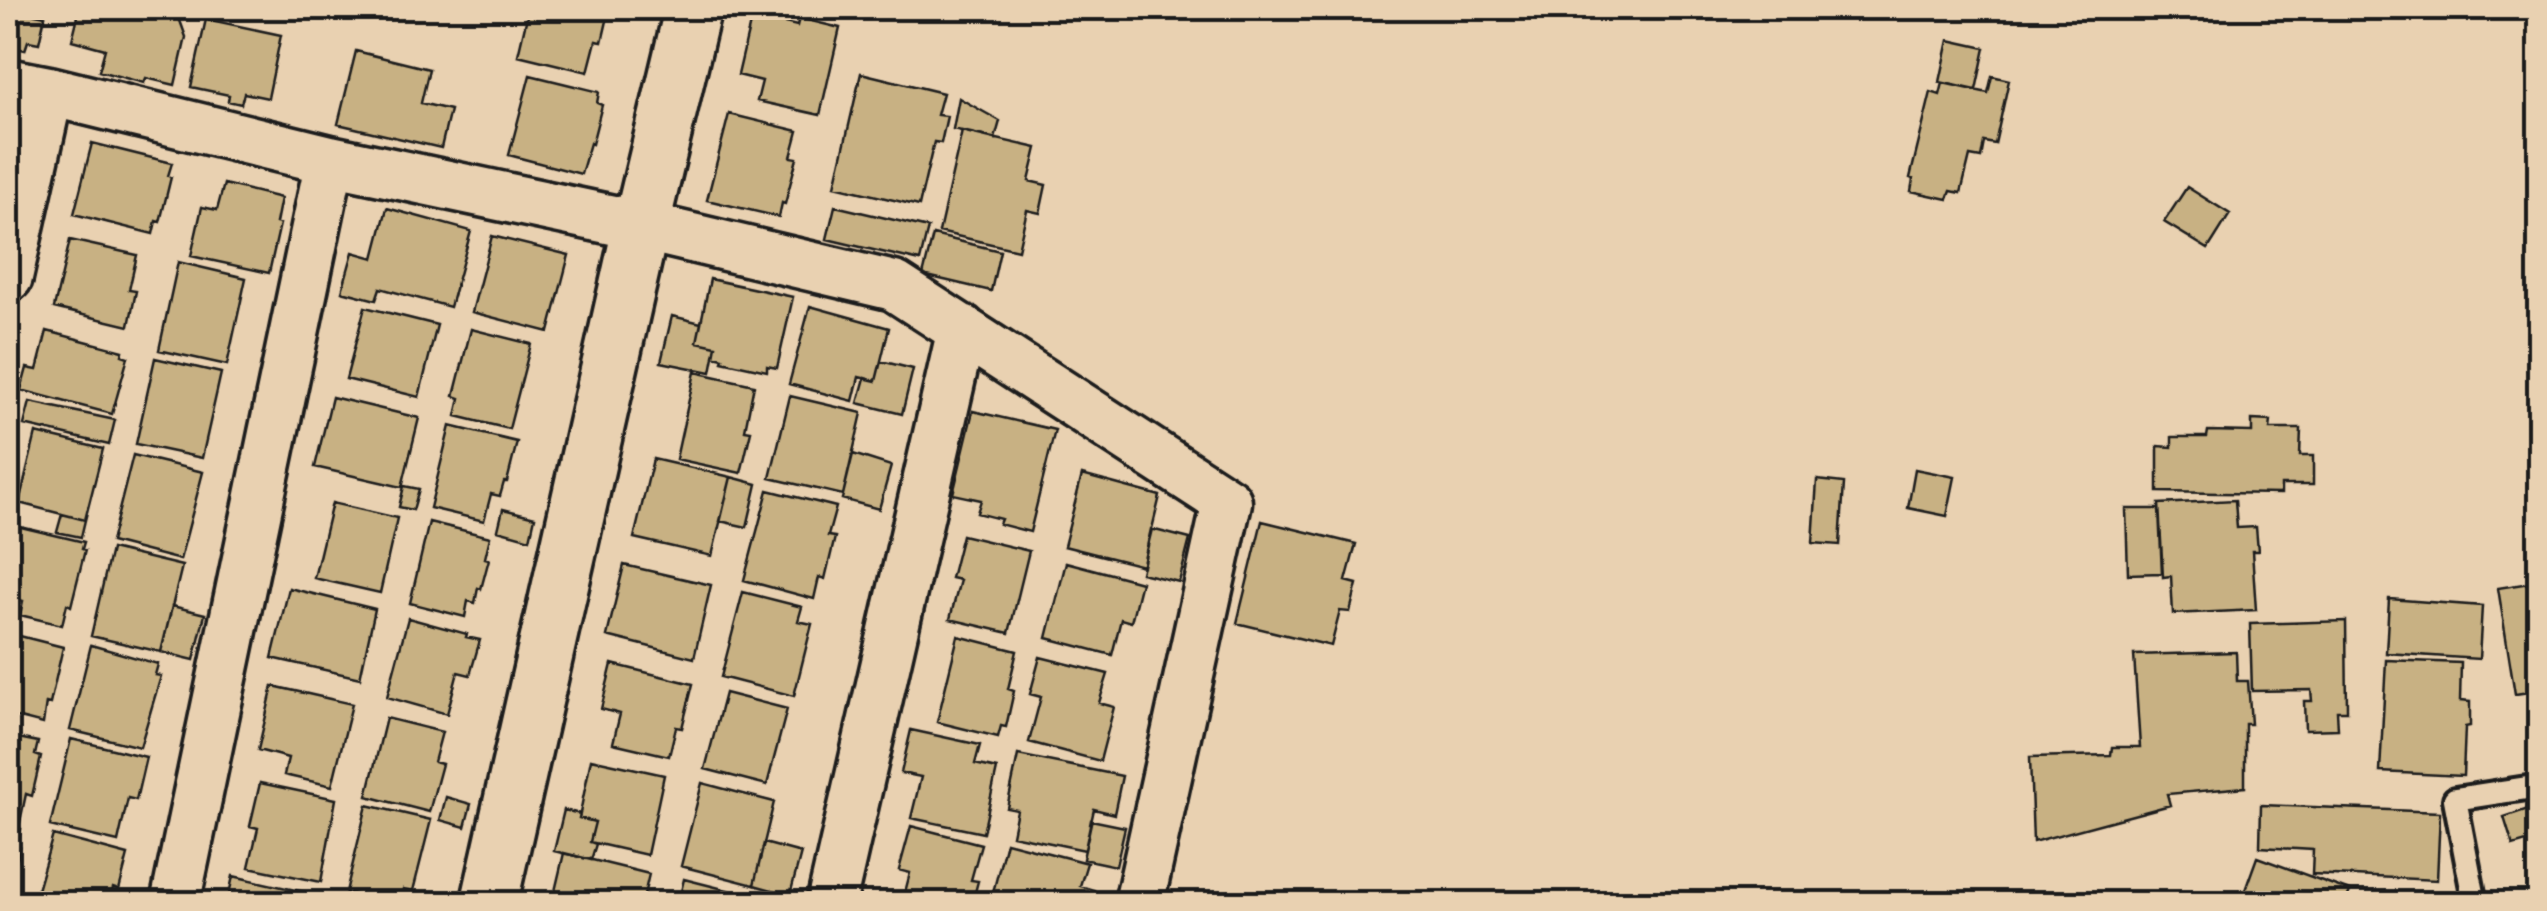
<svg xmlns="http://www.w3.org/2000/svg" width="2547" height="911" font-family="Itim,sans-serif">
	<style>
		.building { fill: #c8b183; stroke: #1c1c1c; stroke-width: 2.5 }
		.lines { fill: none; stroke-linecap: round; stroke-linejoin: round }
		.lane-casing { stroke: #1c1c1c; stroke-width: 30 }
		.street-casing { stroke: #1c1c1c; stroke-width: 55 }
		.secondary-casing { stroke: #1c1c1c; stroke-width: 62 }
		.lane { stroke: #e9d1b1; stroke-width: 22 }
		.street { stroke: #e9d1b1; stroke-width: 48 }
		.secondary { stroke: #e9d1b1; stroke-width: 55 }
	</style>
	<rect width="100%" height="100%" fill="#e9d1b1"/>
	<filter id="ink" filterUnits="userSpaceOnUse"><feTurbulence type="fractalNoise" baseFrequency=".01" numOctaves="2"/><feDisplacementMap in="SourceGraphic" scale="20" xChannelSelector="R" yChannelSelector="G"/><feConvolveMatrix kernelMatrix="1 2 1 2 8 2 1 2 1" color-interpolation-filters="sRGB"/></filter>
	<g filter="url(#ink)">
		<path class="building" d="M8,8H33L31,13L45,16L39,43L28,41L25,50L8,46Z
			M80,8H172L178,15L186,37L175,85L146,78L144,83L99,71L105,49L72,40Z
			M529,8H610L602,42L596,41L588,72L518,55Z
			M752,15L797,26L799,18L840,28L820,115L757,101L762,81L738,75Z
			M206,19L281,35L268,98L244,93L241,104L228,101L229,95L191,87Z
			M1949,40L1985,48L1976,90L1940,82Z
			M356,51L429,69L421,103L450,110L441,148L338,124Z
			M861,73L943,93L937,115L947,116L941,143L934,142L919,206L835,186Z
			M530,75L599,92L597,103L602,105L592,144L590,143L581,174L509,155Z
			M1992,76L2009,80L1995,144L1984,142L1981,158L1970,156L1961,193L1951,191L1948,199L1911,191L1913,179L1910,178L1931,92L1940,95L1943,83L1988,93Z
			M959,98L1000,121L995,139L953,129Z
			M729,114L798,131L791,157L797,158L785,204L782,203L779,217L707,200Z
			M962,131L1037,148L1029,181L1046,185L1040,213L1027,210L1018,250L939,232Z
			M92,143L172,163L168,176L171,177L160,222L156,221L153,234L74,214Z
			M224,184L281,198L276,223L280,224L269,273L191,256L202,207L217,210Z
			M2187,187L2230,214L2208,249L2164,222Z
			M835,206L928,228L920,261L827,239Z
			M387,208L471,231L450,307L380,288L376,300L342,291L353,252L374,258Z
			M933,235L1000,251L991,291L923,275Z
			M492,236L569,255L549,332L472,312Z
			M70,240L137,255L129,290L136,291L129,326L54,308Z
			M178,262L246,278L227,365L159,350Z
			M710,279L793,297L777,368L767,366V371L722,361L723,358L714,356L716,346L697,342Z
			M810,306L889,328L876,381L859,377L853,401L789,384Z
			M365,307L437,325L419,397L346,379Z
			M672,316L701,323L697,342L716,346L711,372L661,362Z
			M471,329L531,344L509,429L456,416L460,398L454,396Z
			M47,331L123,351L122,355L128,357L112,414L21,390L27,368L37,370Z
			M155,358L221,373L202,458L136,444Z
			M881,361L913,369L902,414L858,403L865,378L876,381Z
			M695,372L754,385L745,430L751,431L741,473L676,459Z
			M790,396L862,413L843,495L770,478Z
			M332,397L419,418L402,487L315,467Z
			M30,402L115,420L109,445L24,425Z
			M973,411L1055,430L1030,532L999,524L1001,519L977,513L981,500L953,494Z
			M2252,420L2271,421L2270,429H2301L2300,456H2313V485H2281V494L2158,492V446L2172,447V437H2207L2208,431L2252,432Z
			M450,426L517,442L507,482H504L500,496L491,494L484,521L430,508Z
			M36,433L103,449L85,520L19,503Z
			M853,454L891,466L879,509L842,499Z
			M133,455L203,472L180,560L111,542Z
			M653,459L731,477L712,556L634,538Z
			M1915,469L1955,477L1947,516L1908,508Z
			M1082,475L1160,496L1143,566L1064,546Z
			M731,477L757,484L747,527L720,521Z
			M1817,480L1844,483L1840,545L1813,543Z
			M404,486L419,489L413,510L399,507Z
			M768,490L836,507L828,536L835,537L825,579L819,577L814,599L744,580Z
			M2235,500L2237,528L2256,527L2258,551H2252L2256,610L2173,614L2171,576L2163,577L2159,504Z
			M332,503L397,518L380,593L314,578Z
			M503,509L535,517L530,539L498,530Z
			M2126,509H2159L2162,573L2128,574Z
			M62,514L85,520L81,537L57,532Z
			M1262,521L1356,544L1346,581L1357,584L1350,612L1340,611L1331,646L1237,623Z
			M429,522L490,537L485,558L489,559L481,589L478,588L475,603L468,601L465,617L410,603Z
			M8,524L84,542L82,549L85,550L71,606L67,604L62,625L20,615L23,601L8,597Z
			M1151,529L1190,539L1179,582L1141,573Z
			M962,535L1029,551L1009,633L950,619L960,580L951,578Z
			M111,549L182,566L161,652L91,636Z
			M2540,551V714L2536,691L2515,694L2498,588L2536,582L2532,552Z
			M1066,562L1141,582L1131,622L1121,619L1112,655L1047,638Z
			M624,565L711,585L694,658L607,636Z
			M289,588L375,609L360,678L272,658Z
			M743,592L802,607L798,621L812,624L794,696L721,677Z
			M2389,599L2482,606L2479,659L2386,653Z
			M172,606L205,614L194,660L161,652Z
			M408,618L467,634L466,637L480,640L470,675L458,672L447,714L387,697Z
			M2346,621L2347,711H2337L2338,729L2305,730L2304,701H2312L2311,690L2252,691L2250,624Z
			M8,633L63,647L50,704L46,703L43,724L8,715Z
			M958,636L1017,651L1008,689L1014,691L1006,727L1001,726L998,737L937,722Z
			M91,645L158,664L155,675L161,676L140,747L70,730Z
			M2236,652L2237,681H2248L2251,724H2245V787L2167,794L2170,805L2033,842L2030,757L2111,755L2112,747H2140L2134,655Z
			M1040,657L1108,674L1099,703L1114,707L1100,761L1029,742L1041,697L1030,694Z
			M2386,660L2461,663L2460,701L2470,702V726L2465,727L2463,776L2380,772Z
			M612,664L693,684L682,728L676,727L669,756L613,743L620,714L601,709Z
			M273,686L352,704L332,786L284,775L288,758L258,750Z
			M725,693L787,709L767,785L705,769Z
			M386,718L442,732L434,762L442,764L429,812L367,796Z
			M911,730L980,745L975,764L997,769L983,833L911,818L921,777L901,773Z
			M8,736L38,742L35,755L41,757L32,796L26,794L20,822L8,819Z
			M71,739L146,757L136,800L128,798L118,842L50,826Z
			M1018,755L1122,776L1114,814L1094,809L1085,850L1012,835L1017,810L1007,808Z
			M591,759L664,775L647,855L590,842L595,822L579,818Z
			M260,783L336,799L321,882L249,867L258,828L250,826Z
			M702,783L774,802L754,885L681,866Z
			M446,797L471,804L465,827L440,820Z
			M367,805L431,820L413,891L403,889L400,904L346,892Z
			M2261,805L2440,812L2437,880L2312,874L2313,850L2260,847Z
			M2528,809L2537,839L2513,846L2504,817Z
			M564,810L580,814L579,818L595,822L590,842L596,844L591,860L554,851Z
			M1091,820L1125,827L1116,866L1083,859Z
			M8,826L21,829L17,846L20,847L8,901Z
			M911,826L981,844L971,880L978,881L972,904H902L910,873L899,870Z
			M53,835L128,855L119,890L113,888L109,904H33Z
			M1006,842L1087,863L1080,886L1094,890L1090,904H990Z
			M764,843L801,853L790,895L754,885Z
			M564,853L649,874L642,904H552Z
			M2257,857L2350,891L2345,904H2240Z
			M233,876L313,894L311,904H227Z
			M684,879L747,895L745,904H678Z"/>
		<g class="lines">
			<defs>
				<path id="lane" d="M2475,904L2455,799L2540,786"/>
				<path id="street" d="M8,83L49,91L330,160L641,226L894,286L1227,502L1139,904
					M8,277L49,91
					M175,904L330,160
					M831,904L962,329"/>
				<path id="secondary" d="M489,904L641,226L693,8"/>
			</defs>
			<use href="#lane" class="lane-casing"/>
			<use href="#street" class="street-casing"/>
			<use href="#secondary" class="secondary-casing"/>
			<use href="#lane" class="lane"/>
			<use href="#street" class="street"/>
			<use href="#secondary" class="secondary"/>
		</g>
	</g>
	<rect width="2547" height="911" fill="none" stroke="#e9d1b1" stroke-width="40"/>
	<rect x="20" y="20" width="2507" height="871" fill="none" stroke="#1c1c1c" stroke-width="4" filter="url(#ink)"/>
</svg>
